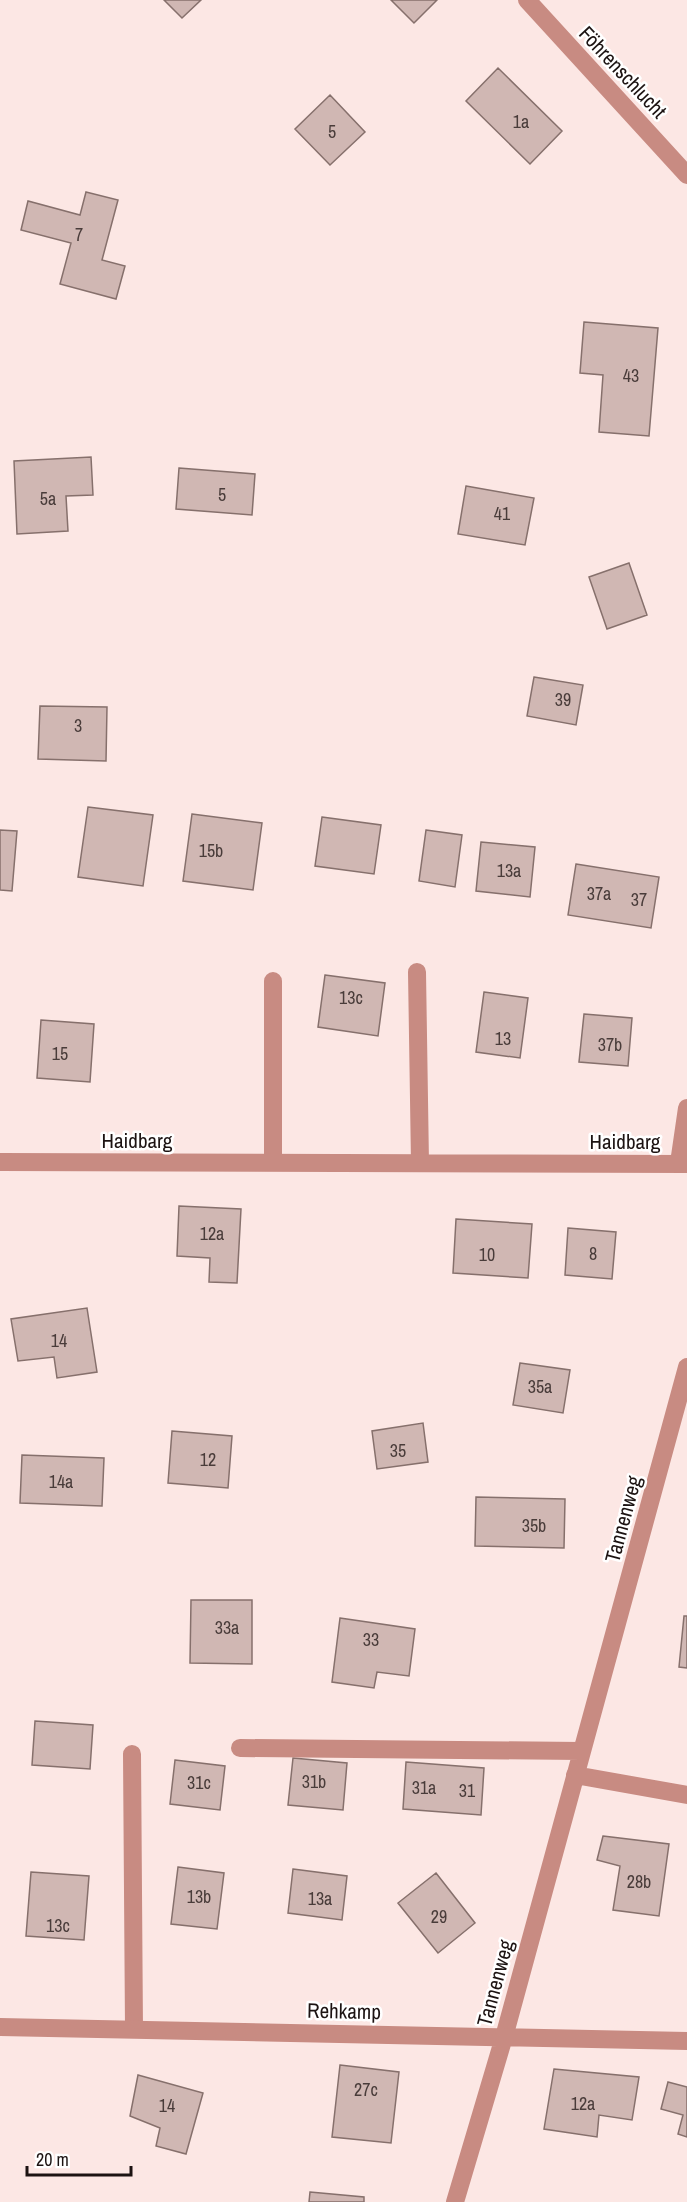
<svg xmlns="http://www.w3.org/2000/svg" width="687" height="2202" font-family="'Archivo Narrow',sans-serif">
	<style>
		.building { fill: #d0b7b3; stroke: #86706c; stroke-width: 1.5 }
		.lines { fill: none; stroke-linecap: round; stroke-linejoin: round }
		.lane { stroke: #c88b82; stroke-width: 18 }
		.street { stroke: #c88b82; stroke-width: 18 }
		.labels { text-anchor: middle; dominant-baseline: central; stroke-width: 5; stroke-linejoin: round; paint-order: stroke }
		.number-label { font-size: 18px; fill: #493c3a }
		.street-label { font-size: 21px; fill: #1c1312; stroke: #fff }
	</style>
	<rect width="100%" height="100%" fill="#fce7e4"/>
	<path class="building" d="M164,0H201L182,18Z
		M391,0H437L414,23Z
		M498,68L562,131L530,164L466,101Z
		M330,95L365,132L330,165L295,129Z
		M86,192L118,200L102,260L125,266L116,299L60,284L71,243L21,230L28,201L80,215Z
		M584,322L658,328L649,436L599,432L603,375L580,373Z
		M91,457L93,495L66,496L68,531L17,534L14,461Z
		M179,468L255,474L252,515L176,509Z
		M466,486L534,498L525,545L458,534Z
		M629,563L647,615L607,629L589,577Z
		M534,677L583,685L576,725L527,716Z
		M40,706L107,707L106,761L38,759Z
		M88,807L153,815L143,886L78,877Z
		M192,814L262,823L253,890L183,881Z
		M322,817L381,825L374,874L315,866Z
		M0,830L17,831L12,891L0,890Z
		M426,830L462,835L455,887L419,881Z
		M481,842L535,847L530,897L476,891Z
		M576,864L659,877L651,928L568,915Z
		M325,975L385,983L378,1036L318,1027Z
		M484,992L528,998L520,1058L476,1052Z
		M584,1014L632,1018L628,1066L579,1062Z
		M41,1020L94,1024L90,1082L37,1078Z
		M179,1206L241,1209L237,1283L209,1282L210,1258L177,1256Z
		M456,1219L532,1224L528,1278L453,1273Z
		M568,1228L616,1232L612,1279L565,1275Z
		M87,1308L97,1372L57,1378L54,1357L18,1361L11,1319Z
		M520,1363L570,1370L563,1413L513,1405Z
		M423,1423L428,1462L377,1469L372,1431Z
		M172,1431L232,1436L228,1488L168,1483Z
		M22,1455L104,1458L102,1506L20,1503Z
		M476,1497L565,1499L564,1548L475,1546Z
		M191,1600H252V1664L190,1663Z
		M684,1616H687V1668L679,1667Z
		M340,1618L415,1629L409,1676L377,1672L374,1688L332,1682Z
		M35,1721L93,1725L90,1769L32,1765Z
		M293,1758L347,1763L343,1810L288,1805Z
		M175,1760L225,1766L220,1810L170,1804Z
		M406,1762L484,1768L481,1815L403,1809Z
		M603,1836L669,1844L659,1916L613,1910L620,1866L597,1860Z
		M178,1867L224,1873L217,1929L171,1924Z
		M293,1869L347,1876L342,1920L288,1913Z
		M31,1872L89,1876L84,1940L26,1936Z
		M436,1873L475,1923L438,1953L398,1903Z
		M340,2065L399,2072L391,2143L332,2137Z
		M554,2069L639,2077L632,2120L599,2115L597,2137L544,2129Z
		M138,2075L203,2093L186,2154L156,2146L160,2128L130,2116Z
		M668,2082L687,2087V2137L678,2134L683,2115L661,2109Z
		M310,2192L364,2197V2202H309Z"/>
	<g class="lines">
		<path class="lane" d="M132,1754L134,2029"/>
		<path class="street" d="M527,0L687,175
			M417,972L420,1163
			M0,1162L687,1164
			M273,1163V981
			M679,1163L687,1108
			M240,1748L581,1751
			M575,1775L687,1795
			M0,2027L687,2041
			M455,2202L504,2037L687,1367"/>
	</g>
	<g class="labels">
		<g class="number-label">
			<text x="521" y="121">1a</text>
			<text x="332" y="131">5</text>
			<text x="79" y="234">7</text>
			<text x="631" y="375">43</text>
			<text x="222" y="494">5</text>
			<text x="48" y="498">5a</text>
			<text x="502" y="513">41</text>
			<text x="563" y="699">39</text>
			<text x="78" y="725">3</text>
			<text x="211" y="850">15b</text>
			<text x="509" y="870">13a</text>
			<text x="599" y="893">37a</text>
			<text x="639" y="899">37</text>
			<text x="351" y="997">13c</text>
			<text x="503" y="1038">13</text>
			<text x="610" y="1044">37b</text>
			<text x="60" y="1053">15</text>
			<text x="212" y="1233">12a</text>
			<text x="593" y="1253">8</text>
			<text x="487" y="1254">10</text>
			<text x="59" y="1340">14</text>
			<text x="540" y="1386">35a</text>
			<text x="398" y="1450">35</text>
			<text x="208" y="1459">12</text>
			<text x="61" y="1481">14a</text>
			<text x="534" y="1525">35b</text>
			<text x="227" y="1627">33a</text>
			<text x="371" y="1639">33</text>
			<text x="314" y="1781">31b</text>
			<text x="199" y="1782">31c</text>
			<text x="424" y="1787">31a</text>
			<text x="467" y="1790">31</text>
			<text x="639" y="1881">28b</text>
			<text x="199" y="1896">13b</text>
			<text x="320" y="1898">13a</text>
			<text x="439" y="1916">29</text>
			<text x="58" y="1925">13c</text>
			<text x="366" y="2089">27c</text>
			<text x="583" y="2103">12a</text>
			<text x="167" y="2105">14</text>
		</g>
		<g class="street-label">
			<text transform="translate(623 72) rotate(47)">Föhrenschlucht</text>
			<text x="137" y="1140">Haidbarg</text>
			<text x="625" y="1141">Haidbarg</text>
			<text transform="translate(623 1519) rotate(-75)">Tannenweg</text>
			<text transform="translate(495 1983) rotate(-75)">Tannenweg</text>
			<text transform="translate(344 2011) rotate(1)">Rehkamp</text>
		</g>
	</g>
	<path d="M27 2166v9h104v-9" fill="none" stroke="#1c1312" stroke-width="3"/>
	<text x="36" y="2166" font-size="18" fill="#1c1312" stroke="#ffffff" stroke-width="4.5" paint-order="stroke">20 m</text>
</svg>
